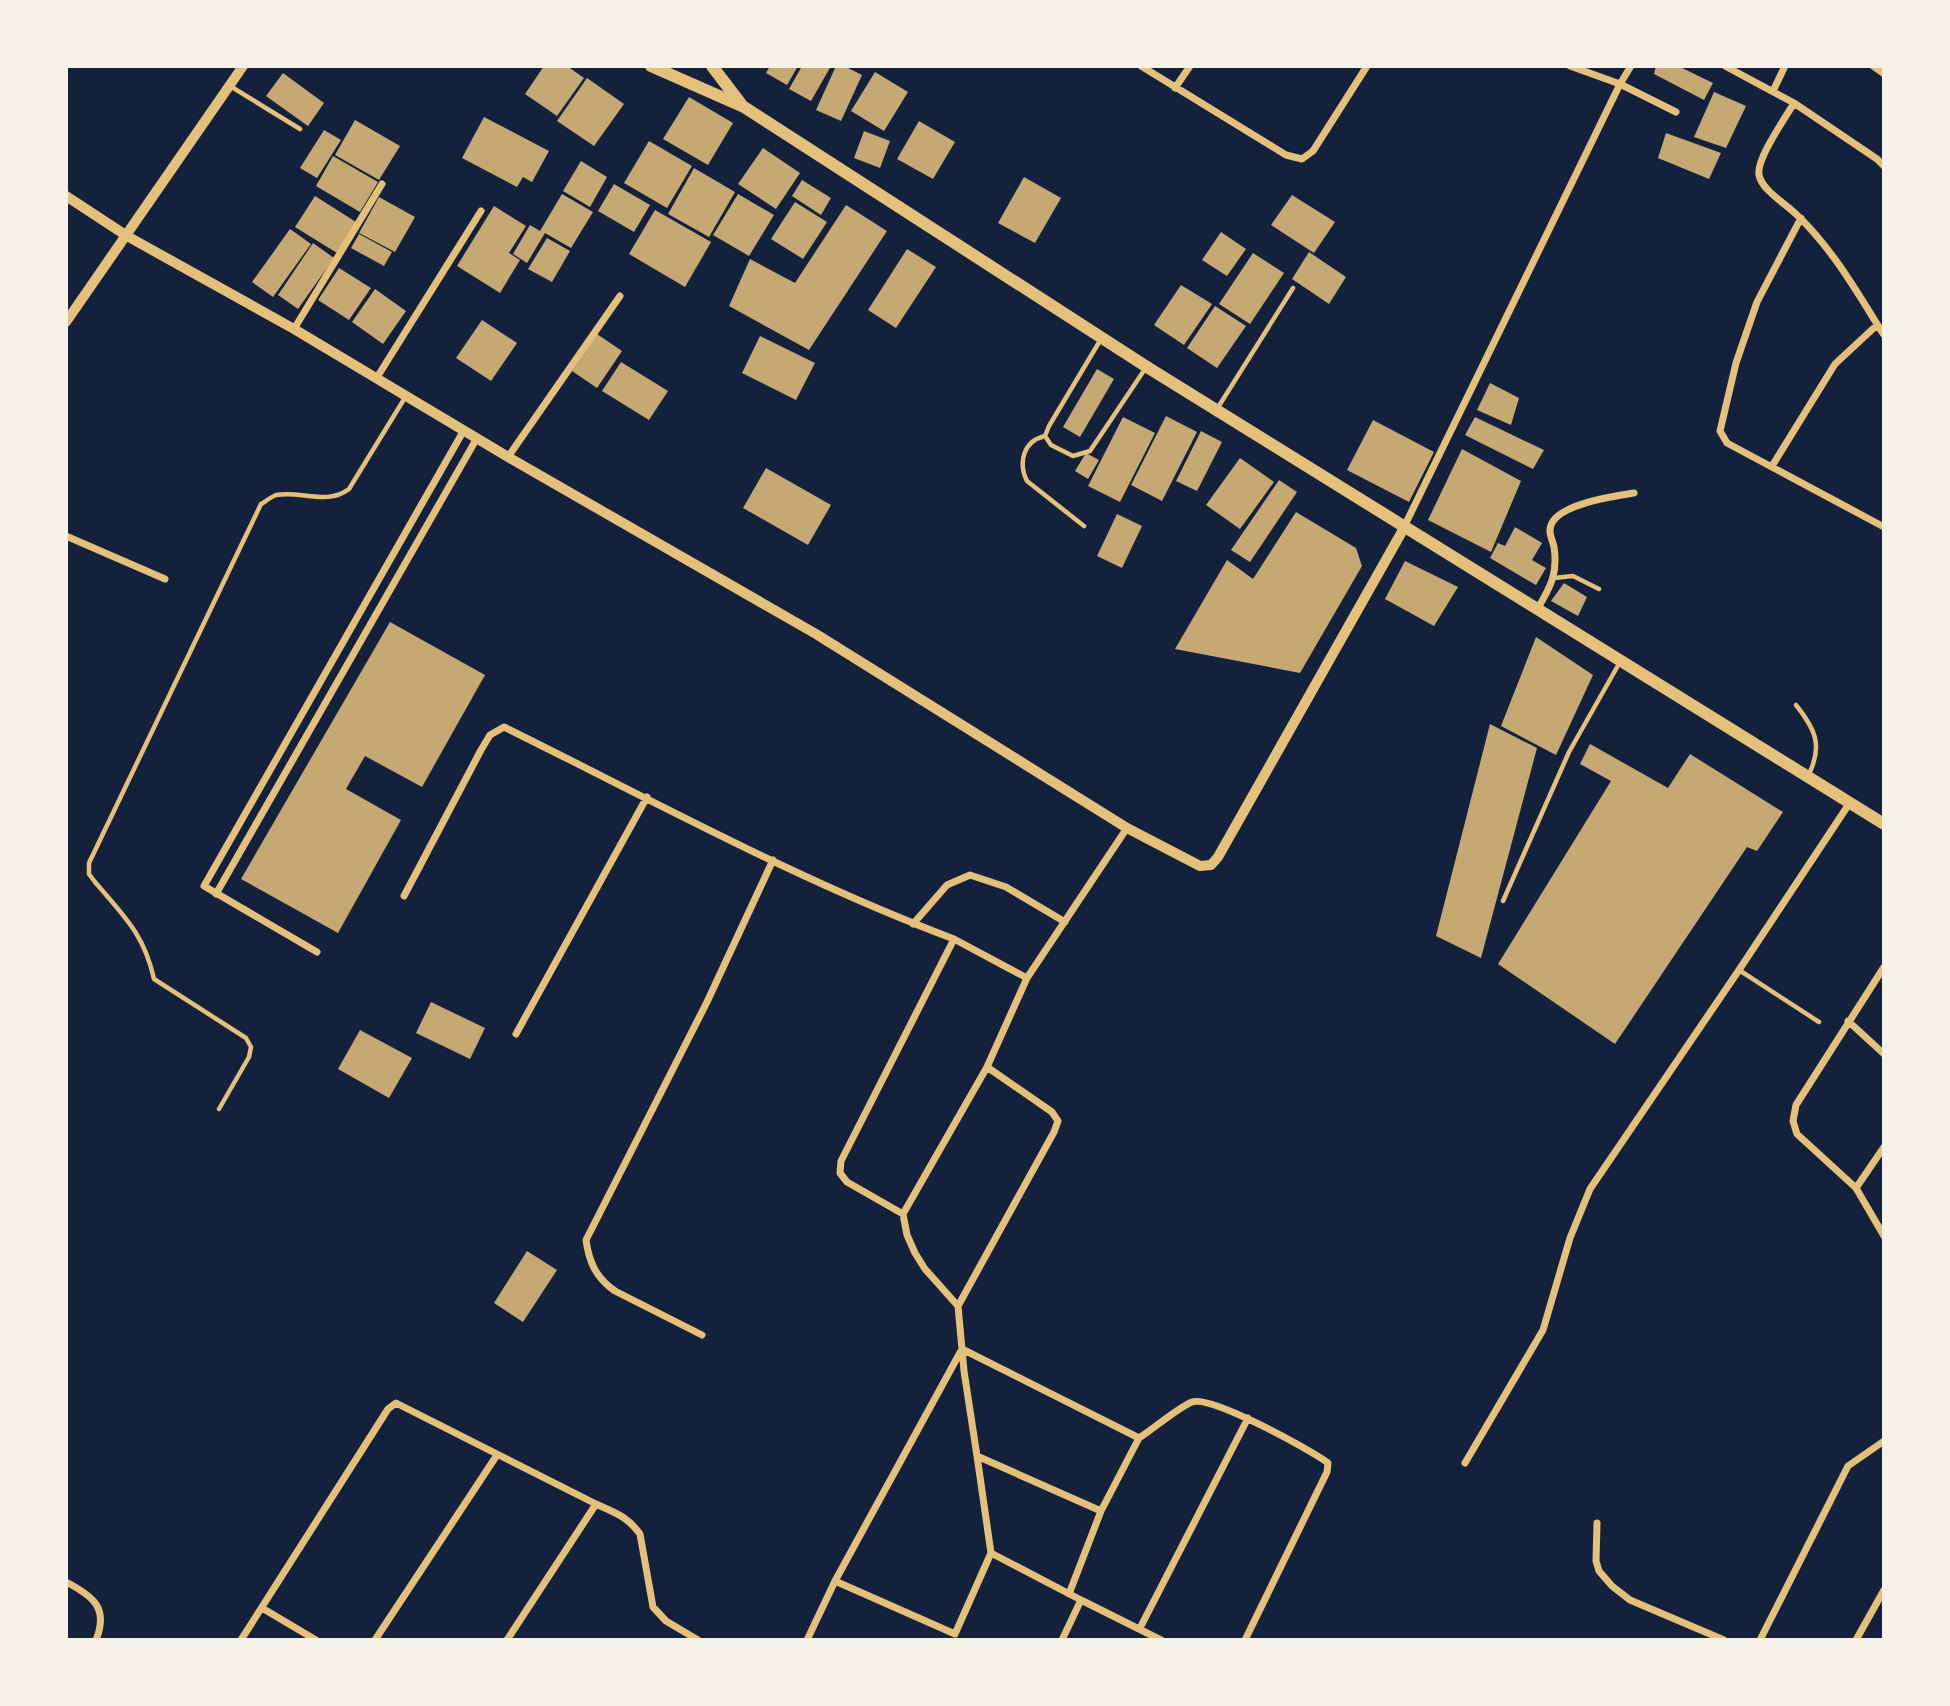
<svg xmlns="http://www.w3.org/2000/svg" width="1950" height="1706" font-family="'Public Sans',sans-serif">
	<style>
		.building { fill: #c6a872 }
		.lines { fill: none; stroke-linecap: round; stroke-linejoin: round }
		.service { stroke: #e5c07b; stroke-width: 4.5 }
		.minor { stroke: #e5c07b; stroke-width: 7 }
		.tertiary { stroke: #e5c07b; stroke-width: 10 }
		.secondary { stroke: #e5c07b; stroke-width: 12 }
	</style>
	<rect width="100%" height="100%" fill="#14213d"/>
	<path class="building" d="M544,66H567L584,78L557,116L525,94Z
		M770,66H798L787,85L766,73Z
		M802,66H831L811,101L789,89Z
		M836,66H844L862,75L841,121L816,110Z
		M1656,66H1678L1713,83L1704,100L1654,74Z
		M875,72L908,92L884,131L851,111Z
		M283,73L324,103L308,126L266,96Z
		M587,78L624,104L594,146L557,121Z
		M1714,92L1746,106L1726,148L1694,137Z
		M689,97L733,123L708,165L663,139Z
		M484,117L549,151L532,182L523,177L517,187L462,158Z
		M355,120L400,146L379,180L335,155Z
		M919,121L955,142L933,179L897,159Z
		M324,130L341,140L317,178L300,168Z
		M864,131L890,141L880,168L854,158Z
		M1666,133L1721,153L1709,179L1658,158Z
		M649,141L692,166L667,208L624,183Z
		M763,148L800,173L776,209L738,184Z
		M333,156L378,182L360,212L316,186Z
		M581,161L607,177L590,207L563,191Z
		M694,168L735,192L709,237L668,214Z
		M1024,177L1061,198L1035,243L998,223Z
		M802,180L831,198L821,215L792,196Z
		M614,184L650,205L634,232L598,211Z
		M562,194L593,212L571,248L545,233L527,263L513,254L530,225L540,231Z
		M738,194L774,215L749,256L713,235Z
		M1292,195L1335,222L1314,253L1271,225Z
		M315,196L356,222L337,253L295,227Z
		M379,197L415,217L395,252L359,233Z
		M795,202L827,222L803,259L771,239Z
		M846,205L887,231L809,350L729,306L750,259L795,283Z
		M494,206L526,226L509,253L520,260L500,293L457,266Z
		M655,210L711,242L685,287L629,254Z
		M290,229L311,244L273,297L252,282Z
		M1221,232L1246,249L1227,276L1202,260Z
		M359,234L392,252L384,266L351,248Z
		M547,238L570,251L552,282L528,269Z
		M313,243L334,258L298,309L278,295Z
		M907,249L936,267L896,328L868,310Z
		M1309,252L1346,277L1329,304L1292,279Z
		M1253,253L1284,273L1250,324L1219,304Z
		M339,268L371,288L349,320L318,300Z
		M1181,285L1212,304L1184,345L1154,325Z
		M375,289L406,311L383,344L352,322Z
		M1215,306L1246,326L1217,368L1187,348Z
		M482,320L517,343L491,381L456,358Z
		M597,334L622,351L597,388L572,371Z
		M760,336L815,363L796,400L742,373Z
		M621,362L668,391L649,420L602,391Z
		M1097,369L1114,379L1080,437L1063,427Z
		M1490,383L1519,398L1511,425L1477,410Z
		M1166,416L1197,432L1162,501L1131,485Z
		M1123,417L1155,433L1120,502L1088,486Z
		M1475,417L1544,450L1533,469L1465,435Z
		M1373,420L1434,452L1409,502L1347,470Z
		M1201,431L1222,442L1197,491L1176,481Z
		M1462,449L1521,481L1491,552L1428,520Z
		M1086,453L1099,460L1088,479L1075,471Z
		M1240,458L1274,482L1240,529L1206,505Z
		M766,468L831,505L808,545L743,508Z
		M1279,480L1297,492L1250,562L1231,550Z
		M1296,512L1356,548L1362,566L1300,673L1175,649L1227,560L1253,579Z
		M1117,514L1142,526L1122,568L1097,556Z
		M1515,527L1542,543L1532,560L1546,568L1536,585L1490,558L1498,543L1505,546Z
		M1405,561L1458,587L1434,626L1385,599Z
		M1564,583L1587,597L1578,616L1551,601Z
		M390,622L485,675L422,787L365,756L346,789L401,820L338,933L241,879Z
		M1536,637L1593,675L1556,755L1501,726Z
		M1490,724L1537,748L1481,958L1436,936Z
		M1590,744L1668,788L1690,754L1783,812L1757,851L1747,847L1615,1044L1498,964L1611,781L1580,764Z
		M431,1002L485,1028L470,1059L416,1033Z
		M360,1030L412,1058L389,1098L338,1069Z
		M527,1251L557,1270L523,1322L494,1303Z"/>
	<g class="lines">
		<path class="service" d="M230,86L300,129
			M1101,339L1049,426L1045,436L1051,445L1073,456L1090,451L1145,369
			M1217,409L1293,288
			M1045,436C1023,441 1018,463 1027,481L1084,526
			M1554,578L1573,576L1599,589
			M1796,705C1815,729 1823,745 1809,774
			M1503,901L1569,752L1620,662
			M1739,970L1819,1022
			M219,1109L249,1057L251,1047L246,1038L154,979C144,934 124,916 95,882L89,874V863L261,504C266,501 271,497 276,495C300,490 327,506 349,489L406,396"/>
		<path class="minor" d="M1141,66L1286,155L1302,159L1313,151L1367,66
			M1570,66L1620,84L1676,112
			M1725,66L1794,103L1877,159L1884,166
			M1873,66L1884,74
			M1175,88L1190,66
			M1773,91L1785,66
			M1794,103C1786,117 1756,159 1759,175C1762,191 1788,205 1799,217C1834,251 1858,294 1884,335
			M1801,218L1757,302L1736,363L1720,431L1727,443L1884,527
			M294,329L382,184
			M376,379L481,211
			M508,457L620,296
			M1772,466L1835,364L1877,325
			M1404,527L1620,84L1631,66
			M66,536L165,579
			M1538,608C1551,586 1558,573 1554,547C1553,542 1550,536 1550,531C1549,505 1614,496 1634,493
			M216,894L477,438
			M404,896L481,750L490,735L504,727C652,800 799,881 954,939L841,1161L840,1173L847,1182L903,1214L907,1235L915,1253L925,1269L958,1306L964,1371L977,1456
			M913,924L947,885L970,875L1006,887L1065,922
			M954,939L1027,978
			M317,952L204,886L464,430
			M1884,967L1796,1105L1793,1121L1797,1134L1856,1188L1884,1236
			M1848,1021L1884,1054
			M516,1034L647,797
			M1856,1188L1884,1147
			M903,1214L987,1067L1027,978L1127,828
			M958,1306L1054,1132L1058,1121L1052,1112L987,1067
			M702,1335L615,1291C596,1278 589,1262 586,1240L707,1002L773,860
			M1465,1463L1543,1330L1570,1238L1590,1189L1739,970L1849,804
			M1597,1523L1596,1561L1599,1571L1612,1586L1630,1600L1724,1640
			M991,1553L977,1456L1101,1511
			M835,1581L955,1634L991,1553L1081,1600
			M66,1582C93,1596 109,1608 96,1640
			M1069,1594L1101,1511L1139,1438
			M262,1608L316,1640
			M1140,1628L1248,1418
			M241,1640L388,1409L396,1403L596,1504
			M375,1640L497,1455
			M507,1640L596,1504C615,1513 627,1516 640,1534L653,1607L666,1621L698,1640
			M807,1640L835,1581L962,1349L1139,1438C1153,1429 1179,1407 1192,1402C1211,1395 1309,1449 1328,1463L1327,1472L1245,1640
			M1062,1640L1081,1600L1161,1640
			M1760,1640L1848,1466L1884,1441
			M1856,1640L1884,1590"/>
		<path class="tertiary" d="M66,196L127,236L294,329L508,457L816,634L1127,828L1200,866L1211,865L1218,857L1404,528
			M66,322L243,66"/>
		<path class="secondary" d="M651,66L744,107L1147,367L1884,824
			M712,66L741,104"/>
	</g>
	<rect width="1950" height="1706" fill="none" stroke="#f6f1e7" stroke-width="136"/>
</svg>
